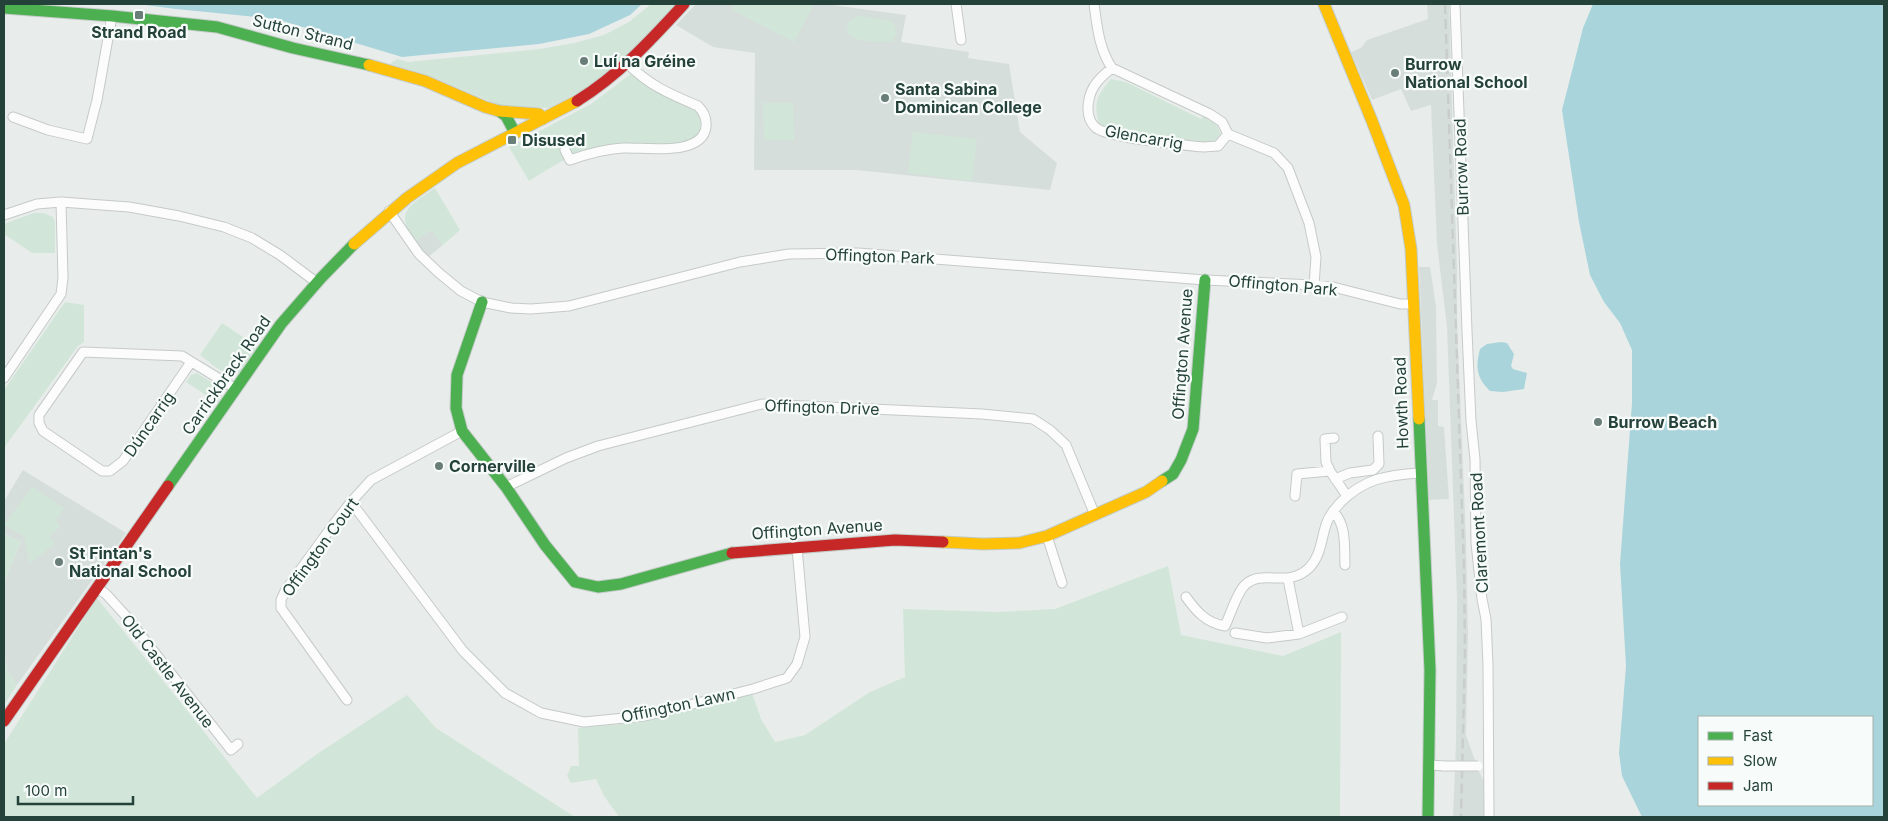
<svg xmlns="http://www.w3.org/2000/svg" width="1888" height="821" font-family="Inter,sans-serif">
	<style>
		.built { fill: #d6dedb }
		.green { fill: #d1e6d8 }
		.water { fill: #a9d4db; fill-rule: evenodd }
		.lines { fill: none; stroke-linecap: round; stroke-linejoin: round }
		.street-casing { stroke: #c5cac8; stroke-width: 11 }
		.fast-casing { stroke: #c3cbc8; stroke-width: 13 }
		.slow-casing { stroke: #c3cbc8; stroke-width: 13 }
		.jam-casing { stroke: #c3cbc8; stroke-width: 13 }
		.street { stroke: #fcfcfc; stroke-width: 9 }
		.fast { stroke: #4caf50; stroke-width: 11 }
		.slow { stroke: #ffc107; stroke-width: 11 }
		.jam { stroke: #c62828; stroke-width: 11 }
		.rail { stroke: #c9cdcc; stroke-width: 2.5; stroke-dasharray: 10 5; stroke-linecap: butt }
		.street-bridge-casing { stroke: #c5cac8; stroke-width: 11; stroke-linecap: butt }
		.street-bridge { stroke: #fcfcfc; stroke-width: 9 }
		.poi-dot { fill: #697e78; stroke: #f7fbf9; stroke-width: 2 }
		.labels { text-anchor: middle; dominant-baseline: central; stroke-width: 4.5; stroke-linejoin: round; paint-order: stroke }
		.poi-label { font-size: 16px; font-weight: bold; fill: #24423a; stroke: #f7fbf9; text-anchor: start }
		.street-label { font-size: 16px; fill: #24423a; stroke: #f7fbf9 }
	</style>
	<rect width="100%" height="100%" fill="#e8edeb"/>
	<path class="built" d="M696,4H825L906,15L901,42L969,52L968,58L1009,64L1020,132L1057,163L1050,190L856,170H754L755,53L713,47L676,25Z
		M1427,4H1449L1457,268V323L1466,539L1468,636L1466,735L1478,769L1485,784V817H1453L1456,743L1457,599L1447,327L1437,244L1431,105L1411,111L1401,89L1372,100L1351,52L1361,48L1367,40L1428,19Z
		M431,229L443,245L428,257L415,241Z
		M1419,267H1430L1433,286L1436,307L1437,383L1432,400H1438V426L1444,427L1449,499L1429,500Z
		M23,470L126,533L17,685L7,670L4,652V582L21,542L4,534V501Z"/>
	<path class="green" d="M651,4H679L635,47L593,85L549,108L501,106L428,75L390,64L397,59L408,62L540,49L574,43L604,35L629,22Z
		M735,4H814L794,42L732,10Z
		M859,16L888,20L894,24L897,32L893,41C885,43 859,41 852,37C842,30 849,18 859,16Z
		M632,73L687,105L700,114C701,123 702,133 694,139C676,151 627,143 605,146C576,150 554,166 529,181L509,147L591,104Z
		M1111,79L1126,82L1201,119L1203,116C1213,121 1218,124 1221,135L1216,143L1211,145L1107,129L1099,124C1093,102 1097,96 1111,79Z
		M763,103H793L794,140H764Z
		M913,132L977,139L972,181L908,173Z
		M435,188L460,230L443,245L431,230L415,241C393,211 411,205 435,188Z
		M34,213H44L53,217L55,222V253H32L4,234V224Z
		M65,302L84,305V342L78,346L4,448V390Z
		M222,323L258,347L239,373C226,379 210,362 200,355Z
		M197,373L219,387L222,396L218,403L186,382L191,375Z
		M32,487L64,508L56,520L60,527L49,536L55,544L30,563L24,536L4,525Z
		M4,534L21,542L4,582Z
		M1168,566L1181,635L1283,656L1341,632L1340,817H619L604,796L596,779L571,783L567,776L571,766H579L578,728L642,722L752,693L761,719L775,742L805,735L870,692L905,677L903,609L997,612L1055,609Z
		M97,598L257,798L317,754L407,695L436,728L575,817H4V744Z
		M4,652L7,670L17,685L4,705Z"/>
	<path class="water" d="M137,4H642L630,15L589,34L539,44L402,57L276,19L176,9Z
		M1593,4H1884V817H1642L1622,776L1619,753L1626,666L1620,564L1632,403V350L1620,323L1604,302L1590,275L1579,222L1562,110L1583,28ZM1699,717H1872V805H1699Z
		M1501,342L1507,343L1514,354L1511,366L1513,369L1527,373L1524,389L1503,392L1490,391C1477,378 1475,368 1480,349L1487,344Z"/>
	<g class="lines">
		<defs>
			<path id="street" d="M956,4L961,40
				M1094,4C1097,26 1099,49 1112,68L1210,114L1222,122L1228,134L1274,153L1288,168L1309,223L1316,257L1314,285
				M1455,4L1467,331L1471,421L1475,459L1476,543L1482,599L1486,619L1488,665L1489,817
				M1112,68C1107,72 1102,76 1098,81C1088,92 1083,115 1095,127C1106,138 1184,145 1203,147L1218,146L1228,134
				M13,117L48,130L87,139L97,100L112,16
				M565,150L570,160C587,154 604,149 623,148C645,147 702,157 706,127C707,118 704,112 698,106C670,94 650,86 628,64
				M389,211L419,254L439,273L461,291L482,302L511,308L531,309L569,306L740,262L789,254L858,253L1205,280L1314,285L1333,287L1400,304H1413
				M4,215L37,204L61,202L129,207L179,216L224,227L252,238L280,255L316,282
				M191,362L123,461L110,471H102L43,431L39,423V415L83,352L182,356L236,389
				M4,378L61,294L63,278L61,202
				M1330,471L1326,462L1325,439L1334,438
				M1335,479L1350,473L1373,470L1379,464L1378,436
				M506,487L566,458L598,446L762,404L982,414L1033,419L1050,430L1066,445L1095,515
				M1295,496L1297,474L1330,471L1347,496
				M351,502L463,651L505,693L541,713L584,722L645,716L753,689L787,678L797,664L805,637L797,548
				M1333,511C1347,526 1344,545 1345,565
				M1047,536L1062,583
				M1288,579L1299,634
				M97,588L106,594L126,616L231,750L238,744
				M1186,597C1196,611 1206,623 1225,626C1230,616 1237,592 1245,585C1263,568 1287,589 1309,568C1322,555 1321,537 1327,522C1330,514 1335,509 1340,503C1364,478 1388,475 1420,473
				M1235,633L1267,638L1299,634L1342,617
				M347,700L281,608V600L285,591L333,525L351,502L371,480L462,431
				M1429,765L1445,766"/>
			<path id="fast" d="M4,8L112,16L217,27L293,48L369,65
				M499,111L506,116L515,133
				M482,302L457,375L456,408L462,431L506,487L545,545L575,582L598,587L621,584L732,553
				M1419,419L1430,670L1428,817
				M1162,481L1173,474L1181,460L1193,429L1205,280
				M168,486L281,324L321,278L354,244"/>
			<path id="slow" d="M1324,4L1372,121L1404,205L1411,249L1419,419
				M369,65L425,81L485,107L499,111L539,114L543,119
				M354,244L407,198L457,163L577,101
				M943,542L983,544L1019,543L1047,536L1146,492L1162,481"/>
			<path id="jam" d="M577,101C619,75 651,40 684,4
				M732,553L895,540L943,542
				M4,721L168,486"/>
		</defs>
		<use href="#street" class="street-casing"/>
		<use href="#fast" class="fast-casing"/>
		<use href="#slow" class="slow-casing"/>
		<use href="#jam" class="jam-casing"/>
		<use href="#street" class="street"/>
		<use href="#fast" class="fast"/>
		<use href="#slow" class="slow"/>
		<use href="#jam" class="jam"/>
		<path class="rail" d="M1445,4L1464,568L1465,649L1461,817"/>
		<defs>
			<path id="street-bridge" d="M1445,766H1478"/>
		</defs>
		<use href="#street-bridge" class="street-bridge-casing"/>
		<use href="#street-bridge" class="street-bridge"/>
	</g>
	<g class="poi-dot">
		<rect x="134" y="10" width="10" height="10" rx="2.5"/>
		<circle cx="584" cy="61" r="5"/>
		<circle cx="1395" cy="73" r="5"/>
		<circle cx="885" cy="98" r="5"/>
		<rect x="507" y="135" width="10" height="10" rx="2.5"/>
		<circle cx="1598" cy="422" r="5"/>
		<circle cx="439" cy="466" r="5"/>
		<circle cx="59" cy="562" r="5"/>
	</g>
	<g class="labels">
		<g class="poi-label">
			<text x="139" y="32" text-anchor="middle">Strand Road</text>
			<text x="594" y="61">Luí na Gréine</text>
			<text x="1405" y="64">Burrow<tspan x="1405" dy="18">National School</tspan></text>
			<text x="895" y="89">Santa Sabina<tspan x="895" dy="18">Dominican College</tspan></text>
			<text x="522" y="140">Disused</text>
			<text x="1608" y="422">Burrow Beach</text>
			<text x="449" y="466">Cornerville</text>
			<text x="69" y="553">St Fintan's<tspan x="69" dy="18">National School</tspan></text>
		</g>
		<g class="street-label">
			<text transform="translate(303 32) rotate(14)">Sutton Strand</text>
			<text transform="translate(1144 137) rotate(10)">Glencarrig</text>
			<text transform="translate(1461 167) rotate(-92)">Burrow Road</text>
			<text transform="translate(880 256) rotate(2)">Offington Park</text>
			<text transform="translate(1283 285) rotate(5)">Offington Park</text>
			<text transform="translate(1182 354) rotate(-86)">Offington Avenue</text>
			<text transform="translate(226 375) rotate(-55)">Carrickbrack Road</text>
			<text transform="translate(1401 403) rotate(-92)">Howth Road</text>
			<text transform="translate(822 407) rotate(2)">Offington Drive</text>
			<text transform="translate(149 424) rotate(-55)">Dúncarrig</text>
			<text transform="translate(817 529) rotate(-4)">Offington Avenue</text>
			<text transform="translate(1479 533) rotate(-93)">Claremont Road</text>
			<text transform="translate(320 547) rotate(-54)">Offington Court</text>
			<text transform="translate(168 671) rotate(52)">Old Castle Avenue</text>
			<text transform="translate(678 705) rotate(-12)">Offington Lawn</text>
		</g>
	</g>
	<rect width="1888" height="821" fill="none" stroke="#24423a" stroke-width="10"/>
	<rect x="1698" y="716" width="175" height="90" fill="#f7fbf9" stroke="#a3b1ad"/>
	<rect x="1708" y="732" width="25" height="8" fill="#4caf50" stroke="#a3b1ad"/>
	<text x="1743" y="741" font-size="15" fill="#24423a">Fast</text>
	<rect x="1708" y="757" width="25" height="8" fill="#ffc107" stroke="#a3b1ad"/>
	<text x="1743" y="766" font-size="15" fill="#24423a">Slow</text>
	<rect x="1708" y="782" width="25" height="8" fill="#c62828" stroke="#a3b1ad"/>
	<text x="1743" y="791" font-size="15" fill="#24423a">Jam</text>
	<path d="M18 796v8h115v-8" fill="none" stroke="#24423a" stroke-width="2.5"/>
	<text x="25" y="796" font-size="15" fill="#24423a" stroke="#f7fbf9" stroke-width="4" paint-order="stroke">100 m</text>
</svg>
